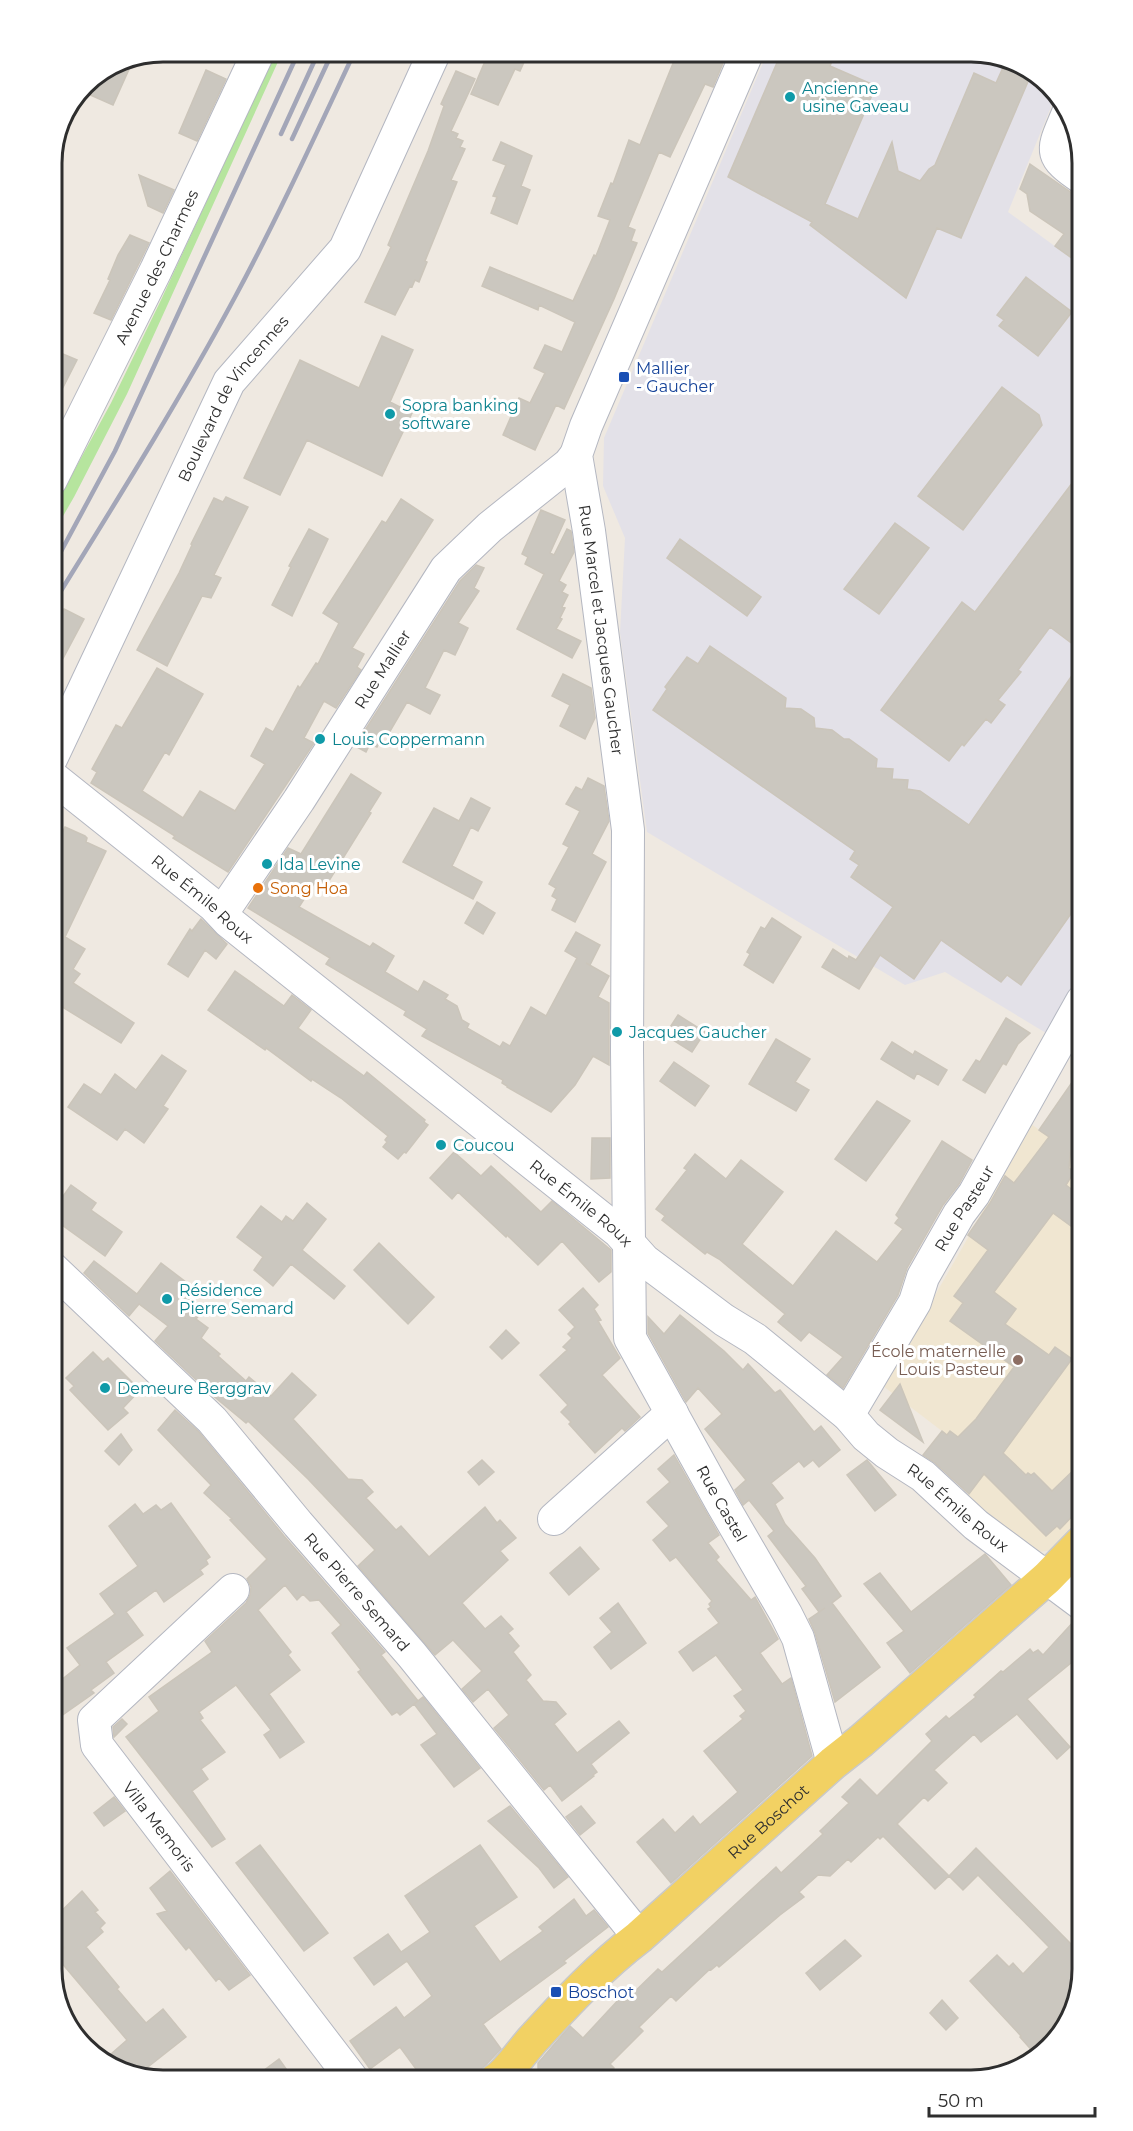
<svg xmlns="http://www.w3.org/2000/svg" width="1133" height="2131" font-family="Montserrat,sans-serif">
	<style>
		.industrial { fill: #e3e1e8 }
		.education { fill: #f0e6d1 }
		.green { fill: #b6e59e }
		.building { fill: #cbc7bf; stroke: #cbc5ba; stroke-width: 1.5 }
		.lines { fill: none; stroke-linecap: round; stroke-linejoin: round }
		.minor-casing { stroke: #b4b7c1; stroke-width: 34 }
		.major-casing { stroke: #c9c9c9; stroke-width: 36 }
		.minor { stroke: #fff; stroke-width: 32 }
		.major { stroke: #f2d163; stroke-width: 33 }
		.rail { stroke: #a3a6b8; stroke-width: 4.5 }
		.culture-dot { fill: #0f9aa8; stroke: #fff; stroke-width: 2 }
		.transit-dot { fill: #1a4fb4; stroke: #fff; stroke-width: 2 }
		.food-dot { fill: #e8710a; stroke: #fff; stroke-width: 2 }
		.education-dot { fill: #8d6e63; stroke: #fff; stroke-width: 2 }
		.labels { text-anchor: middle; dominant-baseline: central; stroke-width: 6; stroke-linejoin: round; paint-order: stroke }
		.culture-label { font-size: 16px; fill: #0d838f; stroke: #fff; text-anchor: start }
		.street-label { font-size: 16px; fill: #2e2e2e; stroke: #fff }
		.transit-label { font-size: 16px; fill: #164399; stroke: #fff; text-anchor: start }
		.food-label { font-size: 16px; fill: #c56008; stroke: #fff; text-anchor: start }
		.education-label { font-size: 16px; fill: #785e54; stroke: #fff; text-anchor: end }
		.rim { fill: none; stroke: #2e2e2e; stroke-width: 3 }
	</style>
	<rect width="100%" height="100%" fill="#efe9e1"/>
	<path class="industrial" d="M768,51H978L1033,70L1055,97L1008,212L1082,266V970L1046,1033L945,972L905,985L647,832L620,633L625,538L603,486L604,438Z"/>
	<path class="education" d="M1030,1123L1082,1162V1523L1056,1550L1036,1552L967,1496L989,1467L883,1386L969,1236Z"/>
	<path class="green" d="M276,51L282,53L127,394L74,497L51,537V513L111,403L161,300Z"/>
	<path class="building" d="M472,51H529L520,71L515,69L498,105L471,94L486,59L472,54Z
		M678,51H728L713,87L705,84L670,157L659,152L628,227L635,230L631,241L637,243L614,299L564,409L556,405L535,450L503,435L519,398L530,403L545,373L534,368L545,345L562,352L575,322L539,305L538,310L482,286L490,267L573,301L594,255L596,256L610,220L598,216L611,183L613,184L629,140L640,145Z
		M782,51H836L830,66L876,86L825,204L858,219L892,142L898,171L920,181L929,169L935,165L974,73L996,83L1006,61L1033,70L961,238L937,228L906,298L810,225L812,222L728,177Z
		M135,56L113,105L86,93L93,77L120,59Z
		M206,70L226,79L197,141L179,133Z
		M456,71L475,79L451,131L458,134L456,138L463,141L460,147L465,149L451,180L457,182L425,261L427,262L419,282L415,280L412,287L410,286L395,315L365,302L391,247L388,245L428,151L444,106L441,104Z
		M501,142L532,156L521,186L530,190L517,224L491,213L497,197L493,196L506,165L493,160Z
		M1030,164L1072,193L1082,196V247L1073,259L1055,246L1064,234L1030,211L1027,194L1020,189Z
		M139,175L174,190L163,213L148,206Z
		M130,235L149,243L111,320L94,313L110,280L108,279L118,255Z
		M1026,277L1072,312L1038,356L999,326L1004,320L997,315Z
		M382,336L413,350L390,402L412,413L382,476L307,440L280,495L244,478L300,360L359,388Z
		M51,349L77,360L51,411Z
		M1002,387L1039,415L1042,425L963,530L918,496Z
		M1082,470V651L1050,627L1018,670L1021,672L998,700L1005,705L991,723L986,719L964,746L962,744L949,761L881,710L962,602L975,612Z
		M226,497L248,507L214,575L221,578L211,598L202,596L167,666L137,650L179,573L192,545L191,544L214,498L223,502Z
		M401,499L433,520L352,648L364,654L357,667L361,670L336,708L324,701L304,738L314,743L228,872L173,838L175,836L91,783L97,772L92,769L116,725L122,728L157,668L203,694L169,755L165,752L142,791L183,818L200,791L235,811L265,764L251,756L261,737L266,728L273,732L298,686L300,688L316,663L318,664L339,623L323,613L382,521L386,523Z
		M541,510L565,520L550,553L554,555L567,529L571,531L574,552L559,581L566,585L562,592L568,595L562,607L565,608L560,618L562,619L556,629L581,641L572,658L517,629L544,574L525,564L528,557L522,554Z
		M895,523L929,548L879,614L844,589Z
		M309,529L328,539L292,616L272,605L291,567L289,566Z
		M680,539L761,597L747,616L667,558Z
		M476,565L484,568L474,588L479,591L458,623L468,628L455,655L444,650L425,688L440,695L430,714L407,702L389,733L385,731L377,747L370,744L366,752L355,746L460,581Z
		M64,609L84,619L51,681V634Z
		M710,646L786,698L785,708L801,709L814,718L815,728L832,730L844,739H849L877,759L876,768L893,769L892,779L908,780L907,789L920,791L969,825L1082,661V898L1021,985L1007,975L1001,982L941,940L914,979L880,955L859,989L822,967L833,949L848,959L849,956L856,960L893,907L851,877L859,865L850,859L855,851L653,710L667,689L665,687L687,657L698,664Z
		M563,674L591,688L595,718L585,739L560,726L570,705L552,696Z
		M351,774L381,793L369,812L371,813L327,884L317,879L299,907L370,947L373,943L394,956L385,972L418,992L424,981L448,995L445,999L457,1006L462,1020L469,1024L467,1028L500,1047L503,1042L510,1046L531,1007L546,1016L577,958L565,951L576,932L600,945L590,965L586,963L609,976L598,997L609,1003V1065L593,1056L575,1085L551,1112L507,1087V1086L502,1083L503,1080L422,1036L427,1029L404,1015L406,1011L326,964L330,958L248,908L288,848L301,854Z
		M588,778L604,786L609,821L592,854L606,862L575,922L552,910L557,899L552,896L556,888L549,884L569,847L563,844L580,811L566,804L576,787L582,790Z
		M471,798L490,808L478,831L471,827L452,866L482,882L473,899L403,862L434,808L459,821Z
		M65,827L85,836L87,838L86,842L106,851L65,937L85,949L73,969L80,974L73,983L134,1023L121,1043L51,1000V856Z
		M477,902L495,913L483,934L465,923Z
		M772,918L801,937L773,983L744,965L750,954L747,952L761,927L765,929Z
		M201,919L227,944L216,959L205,950L188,977L168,964L190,929L192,931Z
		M235,971L284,1006L292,995L311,1010L298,1028L364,1076L367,1072L425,1120L424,1122L428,1125L406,1153L404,1152L398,1159L383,1147L387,1142L385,1140L388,1136L341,1098L312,1079L311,1081L266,1048L265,1050L208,1010Z
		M678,1015L705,1032L692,1052L665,1035Z
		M1006,1018L1030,1033L1018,1044L1006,1065L1003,1063L985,1093L963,1080L976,1060L980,1062Z
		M776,1039L810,1059L795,1082L809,1090L796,1111L749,1084Z
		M892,1042L913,1055L915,1051L947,1070L938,1085L917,1073L914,1079L881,1059Z
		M162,1055L186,1071L163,1106L168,1109L144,1143L125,1129L117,1140L68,1107L84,1084L101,1095L115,1074L136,1090Z
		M674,1062L709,1086L695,1106L660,1081Z
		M1082,1068V1123L1072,1137L1069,1168L1074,1172L1066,1185L1082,1197V1234L1053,1213L994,1292L1016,1309L1005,1324L1049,1355L1055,1347L1072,1359L1003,1453L1026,1475L1028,1473L1031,1475L1034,1473L1052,1491L1082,1462V1506L1060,1529L1057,1526L1046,1536L984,1474L969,1494L935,1463L923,1455L942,1431L947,1435L950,1431L958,1437L976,1419L1014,1367L950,1321L963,1303L954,1296L988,1250L968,1235L990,1203L1005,1176L1014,1183L1049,1137L1039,1130Z
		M877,1101L910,1121L866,1181L835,1159Z
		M592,1138H610V1178L591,1179Z
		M942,1141L972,1160L959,1184L943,1205L907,1268L898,1295L843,1388L827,1375L843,1357L809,1332L801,1341L778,1322L785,1314L719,1259L707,1252L705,1254L662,1220L665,1216L656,1209L687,1170L684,1168L695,1154L726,1179L741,1160L783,1192L742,1244L793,1286L836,1231L877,1262L903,1229L895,1223L899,1218L896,1215Z
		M454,1152L481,1176L491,1166L541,1212L552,1201L611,1250V1272L599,1282L562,1241L538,1265L507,1235L506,1237L458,1192L452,1199L430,1178Z
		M71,1185L96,1203L91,1210L122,1232L105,1256L51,1217V1213Z
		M307,1203L326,1219L302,1250L345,1286L334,1299L291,1264L273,1286L254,1270L263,1257L237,1237L261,1206L282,1222L286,1216L293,1221Z
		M379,1243L434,1297L408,1324L354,1270Z
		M94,1261L137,1294L161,1263L195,1289L187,1302L201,1313L196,1319L208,1328L201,1338L220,1354L218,1356L246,1381L249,1377L271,1396L292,1373L316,1395L293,1419L348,1479L362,1480L373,1492L366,1498L396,1530L401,1526L429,1557L485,1507L497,1523L500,1520L516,1538L500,1551L508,1560L462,1603L485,1629L501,1616L513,1629L508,1633L519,1646L513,1652L531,1675L526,1680L543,1701L556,1702L566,1714L554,1724L577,1753L619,1721L629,1733L591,1764L597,1772L593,1775L594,1776L562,1801L550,1785L544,1790L494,1728L509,1715L488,1689L473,1702L462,1689L482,1671L453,1640L435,1655L358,1566L375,1550L308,1479L248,1421L246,1423L211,1394L155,1341L168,1326L139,1304L129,1316L84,1273Z
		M583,1288L598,1305L594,1309L601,1320L598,1321L620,1358L602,1375L640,1417L625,1431L622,1428L595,1453L569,1424L571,1422L561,1412L568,1405L540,1375L567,1350L563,1347L572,1338L568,1334L575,1327L559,1310Z
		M680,1315L724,1351L743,1370L748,1364L775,1393L780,1390L814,1432L821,1426L840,1450L819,1467L813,1460L804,1467L799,1461L771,1483L783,1498L775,1504L785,1524L815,1558L841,1596L832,1603L880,1667L835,1702L815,1633L809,1619L825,1608L819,1612L802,1589L806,1586L768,1536L774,1531L749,1500L743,1505L735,1490L746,1480L705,1429L722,1414L698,1388L686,1402L648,1333V1317L664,1334Z
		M506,1330L519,1343L502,1359L490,1347Z
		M93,1352L103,1362L108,1358L140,1390L123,1408L128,1413L108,1430L70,1390L74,1386L66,1378Z
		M900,1384L923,1442L880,1410Z
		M175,1410L199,1432L284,1536L385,1652L381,1655L418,1701L400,1715L397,1712L392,1715L358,1672L361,1670L332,1633L341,1625L319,1600L310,1601L303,1594L297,1600L285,1585L258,1610L291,1652L288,1655L300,1670L269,1694L304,1742L280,1758L264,1735L271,1730L236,1685L199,1712L203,1718L200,1720L225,1752L201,1769L208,1779L192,1791L225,1839L212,1847L126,1737L159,1711L149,1697L212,1652L205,1641L246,1603L250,1595L251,1587L247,1579L267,1559L230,1520L232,1519L204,1493L211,1485L158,1430Z
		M121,1434L132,1450L119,1465L105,1451Z
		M674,1455L719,1535L708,1543L719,1557L716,1560L751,1600L755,1597L778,1639L760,1653L782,1684L791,1678L812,1756L671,1883L637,1842L663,1819L675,1833L693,1816L700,1825L738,1792L704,1751L743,1719L740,1716L746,1711L734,1696L743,1690L716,1655L693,1671L679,1652L719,1623L708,1609L711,1607L709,1604L712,1601L676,1557L670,1561L653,1540L669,1526L647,1502L670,1482L658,1469Z
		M482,1460L494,1472L479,1485L468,1472Z
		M867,1460L896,1495L875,1511L847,1475Z
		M171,1503L210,1557L206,1560L208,1564L200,1570L203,1574L164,1602L156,1590L126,1612L143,1635L106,1662L114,1673L91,1690L94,1693L51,1723V1688L80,1665L67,1648L115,1614L100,1594L138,1566L109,1526L135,1504L143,1514L156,1505L161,1510Z
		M580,1547L599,1569L569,1595L550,1573Z
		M985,1554L1011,1585L910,1673L887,1643L904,1631L864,1584L880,1573L911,1612Z
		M618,1603L646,1643L611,1669L594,1647L612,1632L600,1618Z
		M1075,1620L1082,1622V1675L1071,1663L1027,1699L1070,1747L1057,1759L1017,1714L981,1742L974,1734L934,1770L947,1783L928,1801L924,1797L897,1824L949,1876L935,1889L883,1836L880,1839L878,1837L851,1862L848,1859L830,1876L818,1875L799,1892L804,1897L780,1915L719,1967L717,1965L711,1970L710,1969L676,2001L671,1996L639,2027L643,2031L610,2064L614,2068L602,2080H550L538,2069V2063L570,2026L583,2038L620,1998L624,2002L658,1969L662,1972L776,1867L781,1873L823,1834L820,1831L849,1803L842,1797L860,1779L877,1796L932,1741L926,1734L946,1716L949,1719L976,1697L974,1695L1001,1671L1003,1672L1030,1649L1033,1653L1038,1650L1043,1655Z
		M423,1697L480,1768L454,1787L421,1745L437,1734L414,1704Z
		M122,1719L127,1724L114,1737L113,1727Z
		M114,1797L125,1811L104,1826L94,1813Z
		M510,1806L568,1877L554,1888L539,1868L488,1821Z
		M581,1806L595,1823L580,1835L566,1817Z
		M260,1845L328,1933L304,1951L236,1863Z
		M480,1845L517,1897L474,1926L500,1962L543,1931L539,1927L574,1899L586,1916L594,1910L608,1927L564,1961L566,1963L483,2024L501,2049L479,2072L464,2080H424L400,2047L370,2069L350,2041L396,2007L404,2018L432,1996L407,1961L374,1985L354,1958L388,1934L401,1952L430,1932L405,1896Z
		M976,1848L1072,1945L1082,1934V1969L1063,2030L1035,2054L1020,2037L1021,2036L970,1981L997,1955L1009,1967L1013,1963L1023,1974L1049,1947L978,1875L963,1890L949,1876Z
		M170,1871L250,1975L229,1990L219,1978L216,1981L189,1947L186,1950L157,1914L167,1911L150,1888Z
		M82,1891L98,1910L95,1912L105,1923L100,1928L103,1932L86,1947L119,1987L117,1989L146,2023L163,2009L186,2037L139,2074L126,2070L111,2054L127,2040L55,1955L64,1948L51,1932L59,1924L54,1918Z
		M845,1940L861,1956L820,1990L806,1973Z
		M942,2000L958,2018L946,2030L930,2013Z
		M279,2059L294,2080H251Z"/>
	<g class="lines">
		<defs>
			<g id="minor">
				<path id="s1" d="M748,51L586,426L576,455L589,531L628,830L627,1051L630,1338L722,1504L786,1614L798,1638L833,1763"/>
				<path d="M1068,113C1053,150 1046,154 1082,178"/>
				<path id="s2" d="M51,480L156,270L259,51"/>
				<path id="s3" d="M51,759L229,382L345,249L435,51"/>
				<path id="s4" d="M51,776L214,906L229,922L619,1232L644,1260L724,1320L755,1339L848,1415L866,1436L887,1453L923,1476L976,1525L1082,1604"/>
				<path id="s5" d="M222,913L299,800L446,569L490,527L569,464L576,455"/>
				<path id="s6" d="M51,1267L212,1420L298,1524L412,1655L639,1937"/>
				<path id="s7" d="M848,1415L915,1302L923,1277L959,1214L974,1194L1082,1001"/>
				<path d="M554,1519L672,1413"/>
				<path id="s8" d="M233,1590L94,1720L97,1745L353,2080"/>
			</g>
			<g id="major">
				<path id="s9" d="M496,2080C507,2074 525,2047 536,2036C568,2001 601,1966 639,1937L833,1763L861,1741L1047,1578L1082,1542"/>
			</g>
		</defs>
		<use href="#minor" class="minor-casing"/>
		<use href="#major" class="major-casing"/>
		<use href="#minor" class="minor"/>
		<use href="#major" class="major"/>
		<path class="rail" d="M281,134L319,51
			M292,139L333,51
			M51,570L115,451L299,51
			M51,607C114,505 178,403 235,297C278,217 316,134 355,51"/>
	</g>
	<g class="culture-dot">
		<circle cx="790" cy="97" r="6"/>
		<circle cx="390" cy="414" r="6"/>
		<circle cx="320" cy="739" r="6"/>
		<circle cx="267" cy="864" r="6"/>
		<circle cx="617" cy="1032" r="6"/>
		<circle cx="441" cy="1145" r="6"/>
		<circle cx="167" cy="1299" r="6"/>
		<circle cx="105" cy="1388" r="6"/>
	</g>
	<g class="transit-dot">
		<rect x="618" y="371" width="12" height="12" rx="3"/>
		<rect x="550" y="1986" width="12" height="12" rx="3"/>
	</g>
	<circle class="food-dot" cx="258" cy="888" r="6"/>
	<circle class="education-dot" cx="1018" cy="1360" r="6"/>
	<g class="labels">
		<g class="culture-label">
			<text x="802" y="88">Ancienne<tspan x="802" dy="18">usine Gaveau</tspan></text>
			<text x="402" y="405">Sopra banking<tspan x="402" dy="18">software</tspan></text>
			<text x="332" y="739">Louis Coppermann</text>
			<text x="279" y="864">Ida Levine</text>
			<text x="629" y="1032">Jacques Gaucher</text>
			<text x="453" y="1145">Coucou</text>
			<text x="179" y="1290">Résidence<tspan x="179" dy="18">Pierre Semard</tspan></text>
			<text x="117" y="1388">Demeure Berggrav</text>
		</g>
		<g class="street-label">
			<text stroke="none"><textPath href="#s2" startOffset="238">Avenue des Charmes</textPath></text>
			<text stroke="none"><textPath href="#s3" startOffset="405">Boulevard de Vincennes</textPath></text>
			<text stroke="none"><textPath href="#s1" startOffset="616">Rue Marcel et Jacques Gaucher</textPath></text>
			<text stroke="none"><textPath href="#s5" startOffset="292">Rue Mallier</textPath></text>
			<text stroke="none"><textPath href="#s4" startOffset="195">Rue Émile Roux</textPath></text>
			<text stroke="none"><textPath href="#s4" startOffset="681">Rue Émile Roux</textPath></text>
			<text stroke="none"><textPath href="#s7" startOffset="238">Rue Pasteur</textPath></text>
			<text stroke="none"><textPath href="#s1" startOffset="1515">Rue Castel</textPath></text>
			<text stroke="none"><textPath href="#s4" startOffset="1167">Rue Émile Roux</textPath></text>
			<text stroke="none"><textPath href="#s6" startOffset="447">Rue Pierre Semard</textPath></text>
			<text stroke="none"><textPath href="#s9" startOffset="376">Rue Boschot</textPath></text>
			<text stroke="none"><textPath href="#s8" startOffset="318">Villa Memoris</textPath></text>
		</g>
		<g class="transit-label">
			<text x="636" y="368">Mallier<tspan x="636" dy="18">- Gaucher</tspan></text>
			<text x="568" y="1992">Boschot</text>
		</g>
		<g class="food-label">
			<text x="270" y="888">Song Hoa</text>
		</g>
		<g class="education-label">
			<text x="1006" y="1351">École maternelle<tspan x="1006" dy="18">Louis Pasteur</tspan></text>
		</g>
	</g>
	<path d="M0 0H1133V2131H0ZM163 62H971A101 101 0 0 1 1072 163V1969A101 101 0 0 1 971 2070H163A101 101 0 0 1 62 1969V163A101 101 0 0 1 163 62Z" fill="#fff" fill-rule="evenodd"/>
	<path class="rim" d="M163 62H971A101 101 0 0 1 1072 163V1969A101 101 0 0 1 971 2070H163A101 101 0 0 1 62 1969V163A101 101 0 0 1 163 62Z"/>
	<path d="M929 2107v9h166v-9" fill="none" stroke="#2e2e2e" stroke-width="3"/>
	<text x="938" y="2107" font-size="18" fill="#2e2e2e" stroke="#ffffff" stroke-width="4.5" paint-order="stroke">50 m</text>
</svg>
